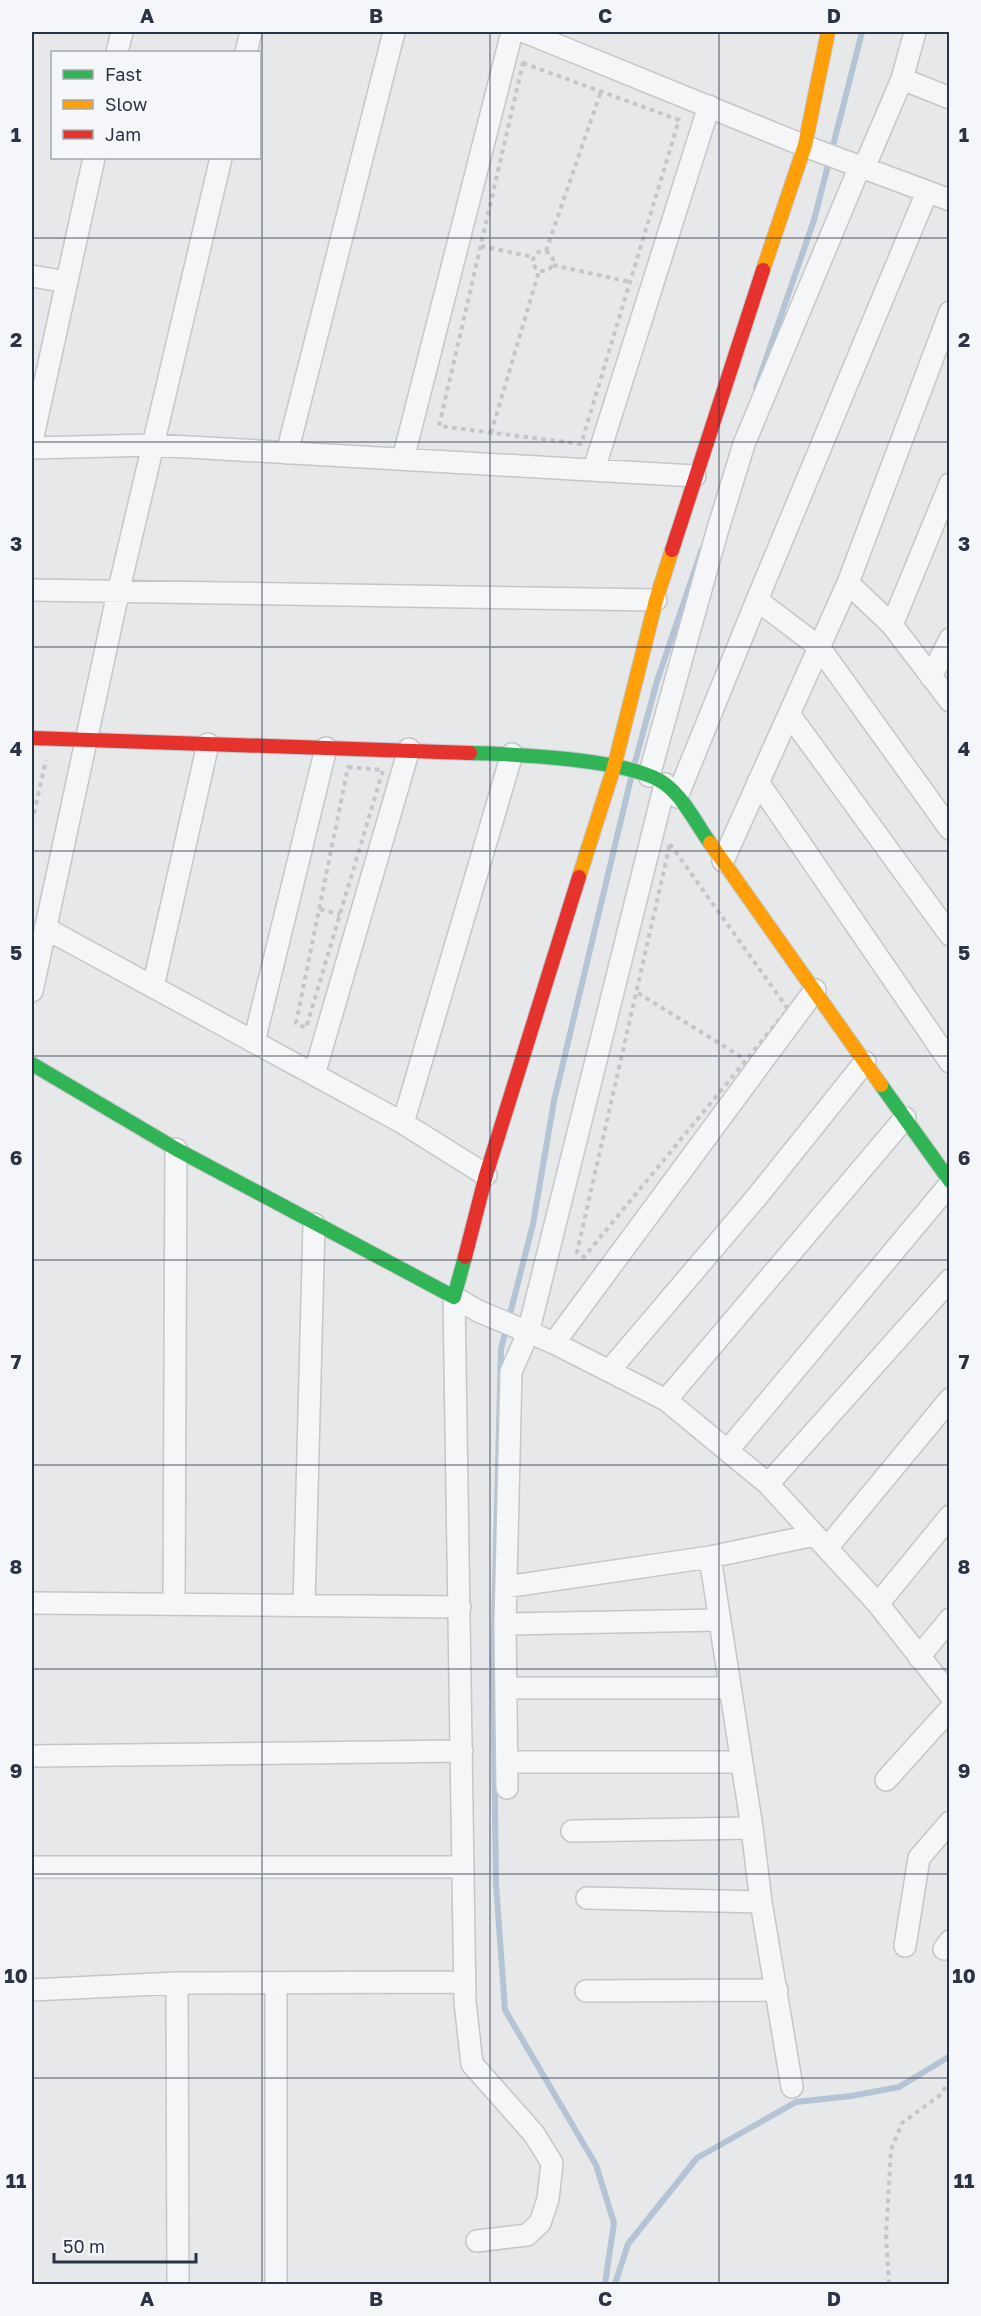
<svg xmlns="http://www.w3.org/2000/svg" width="981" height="2316" font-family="'Golos Text',sans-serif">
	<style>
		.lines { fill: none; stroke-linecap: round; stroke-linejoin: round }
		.stream { stroke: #b4c4d5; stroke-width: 6 }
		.street-casing { stroke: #c4c6c8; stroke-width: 24 }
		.fast-casing { stroke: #c4c6c8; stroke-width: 16 }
		.slow-casing { stroke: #c4c6c8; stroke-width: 16 }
		.jam-casing { stroke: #c4c6c8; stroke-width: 16 }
		.path { stroke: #c5c6ca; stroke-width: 4; stroke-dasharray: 4.5 4.5; stroke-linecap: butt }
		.street { stroke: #f5f6f7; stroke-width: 21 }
		.fast { stroke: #30b455; stroke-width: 14 }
		.slow { stroke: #ff9f0a; stroke-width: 14 }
		.jam { stroke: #e5322d; stroke-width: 14 }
		.grid { fill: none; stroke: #2b3445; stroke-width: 1.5; stroke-opacity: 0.55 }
		.neatline { fill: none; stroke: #2b3445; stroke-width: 2 }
		.grid-label { font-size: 20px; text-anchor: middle; font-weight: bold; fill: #2b3445 }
	</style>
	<rect width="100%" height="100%" fill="#e6e8ea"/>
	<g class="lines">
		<path class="stream" d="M756,388L814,220L862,32
			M635,762L657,681L702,549
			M605,2284L614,2223L596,2165L505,2010L496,1884L493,1664L501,1349L533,1224L554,1101L631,778
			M615,2284L628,2244L697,2158L796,2102L851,2096L899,2087L950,2056"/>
		<defs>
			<path id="street" d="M525,32L810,148L950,200
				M117,52L122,32
				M246,52L251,32
				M902,79L950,98
				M864,168L902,79L915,32
				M32,276L67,282
				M32,441L94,158
				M32,448L153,445L695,476
				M287,453L394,32
				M403,459L512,32
				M594,469L709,106
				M848,583L892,625L950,701
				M32,590L656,600
				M757,600L819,647L950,829
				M892,625L950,484
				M931,677L950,639
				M789,714L950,935
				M649,776L717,532L744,444L860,166
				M758,782L950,1062
				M677,797L757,600L927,192
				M723,861L848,583L950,312
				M45,928L403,1123L486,1175
				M153,987L208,744
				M32,991L118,593L221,158
				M254,1042L326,748
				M314,1075L409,749
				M403,1123L512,754
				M454,1297L465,2002L472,2064L534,2134L552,2163L548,2199L540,2223L527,2235L477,2241
				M454,1297L478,1311L554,1343L666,1400L768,1484L878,1604L950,1695
				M554,1343L815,990
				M609,1371L756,1198L865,1062
				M666,1400L905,1118
				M728,1450L950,1184
				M768,1484L950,1280
				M827,1548L950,1399
				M710,1557L752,1828L761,1902L792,2087
				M506,1587L710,1557L815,1535
				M32,1603L460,1607
				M174,1604L176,1149
				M878,1604L950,1516
				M304,1605L314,1224
				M505,1624L719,1620
				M919,1657L950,1619
				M506,1688H730
				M32,1756L462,1751
				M507,1762H741
				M886,1780L950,1709
				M507,1788L505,1624L511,1372L528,1333L665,784
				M572,1831L752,1828
				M32,1867H463
				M587,1898L761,1902
				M905,1946L919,1858L950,1822
				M944,1949L950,1941
				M177,1983L178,2284
				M32,1990L177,1983L465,1982
				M586,1991L777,1990
				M276,2284V1983"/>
			<path id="fast" d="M470,753C513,754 632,759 665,784C684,798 697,825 710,843
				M32,1064L176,1149L454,1297L465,1257
				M881,1085L950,1181"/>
			<path id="slow" d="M763,270L805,145L828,32
				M710,843L881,1085
				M579,877L614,767L656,600L672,550"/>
			<path id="jam" d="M672,550L763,270
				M32,738L470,753
				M465,1257L486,1175L579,877"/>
		</defs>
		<use href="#street" class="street-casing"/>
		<use href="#fast" class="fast-casing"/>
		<use href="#slow" class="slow-casing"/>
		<use href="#jam" class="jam-casing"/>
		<path class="path" d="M523,63L679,120L581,444L439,426Z
			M481,246L533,257
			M533 261a10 10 0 1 1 20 0a10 10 0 1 1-20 0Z
			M546,251L601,91
			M553,265L630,282
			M491,433L539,271
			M348,767L383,770L306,1028L296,1023Z
			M32,822L46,760
			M670,844L788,1009L584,1257L577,1252Z
			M320,909L340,915
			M638,993L743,1058
			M889,2284L886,2235L891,2150L902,2123L939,2096L950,2081"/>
		<use href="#street" class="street"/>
		<use href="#fast" class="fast"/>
		<use href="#slow" class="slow"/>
		<use href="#jam" class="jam"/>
	</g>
	<path class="grid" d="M262,32V2284M490,32V2284M719,32V2284M32,238H950M32,442H950M32,647H950M32,851H950M32,1056H950M32,1260H950M32,1465H950M32,1669H950M32,1874H950M32,2078H950"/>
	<rect width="981" height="2316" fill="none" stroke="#f4f6f9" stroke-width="66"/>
	<rect x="51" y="51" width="210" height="108" fill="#f4f6f9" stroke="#a4a8b1" stroke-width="1.5"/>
	<rect x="63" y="70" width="30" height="9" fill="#30b455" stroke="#a4a8b1" stroke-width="1.5"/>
	<text x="105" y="81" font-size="18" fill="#2b3445">Fast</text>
	<rect x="63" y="100" width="30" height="9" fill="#ff9f0a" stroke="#a4a8b1" stroke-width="1.5"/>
	<text x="105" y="111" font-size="18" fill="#2b3445">Slow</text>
	<rect x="63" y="130" width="30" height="9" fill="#e5322d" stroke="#a4a8b1" stroke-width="1.5"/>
	<text x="105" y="141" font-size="18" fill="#2b3445">Jam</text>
	<path d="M54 2253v9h142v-9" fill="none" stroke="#2b3445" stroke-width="3"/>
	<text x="63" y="2253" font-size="18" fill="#2b3445" stroke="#f4f6f9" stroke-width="4.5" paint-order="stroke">50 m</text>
	<rect x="33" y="33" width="915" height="2250" class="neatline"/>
	<g class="grid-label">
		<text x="147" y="23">A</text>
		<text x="376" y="23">B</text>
		<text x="605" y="23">C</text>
		<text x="834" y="23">D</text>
		<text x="16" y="142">1</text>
		<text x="964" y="142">1</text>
		<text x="16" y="347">2</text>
		<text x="964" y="347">2</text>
		<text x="16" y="551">3</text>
		<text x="964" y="551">3</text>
		<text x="16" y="756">4</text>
		<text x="964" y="756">4</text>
		<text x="16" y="960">5</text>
		<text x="964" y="960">5</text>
		<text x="16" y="1165">6</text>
		<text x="964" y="1165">6</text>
		<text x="16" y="1369">7</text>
		<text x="964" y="1369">7</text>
		<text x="16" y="1574">8</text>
		<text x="964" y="1574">8</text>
		<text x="16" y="1778">9</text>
		<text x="964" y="1778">9</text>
		<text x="16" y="1983">10</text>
		<text x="964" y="1983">10</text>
		<text x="16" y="2188">11</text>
		<text x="964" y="2188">11</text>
		<text x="147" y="2306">A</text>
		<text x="376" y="2306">B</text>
		<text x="605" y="2306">C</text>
		<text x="834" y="2306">D</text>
	</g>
</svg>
